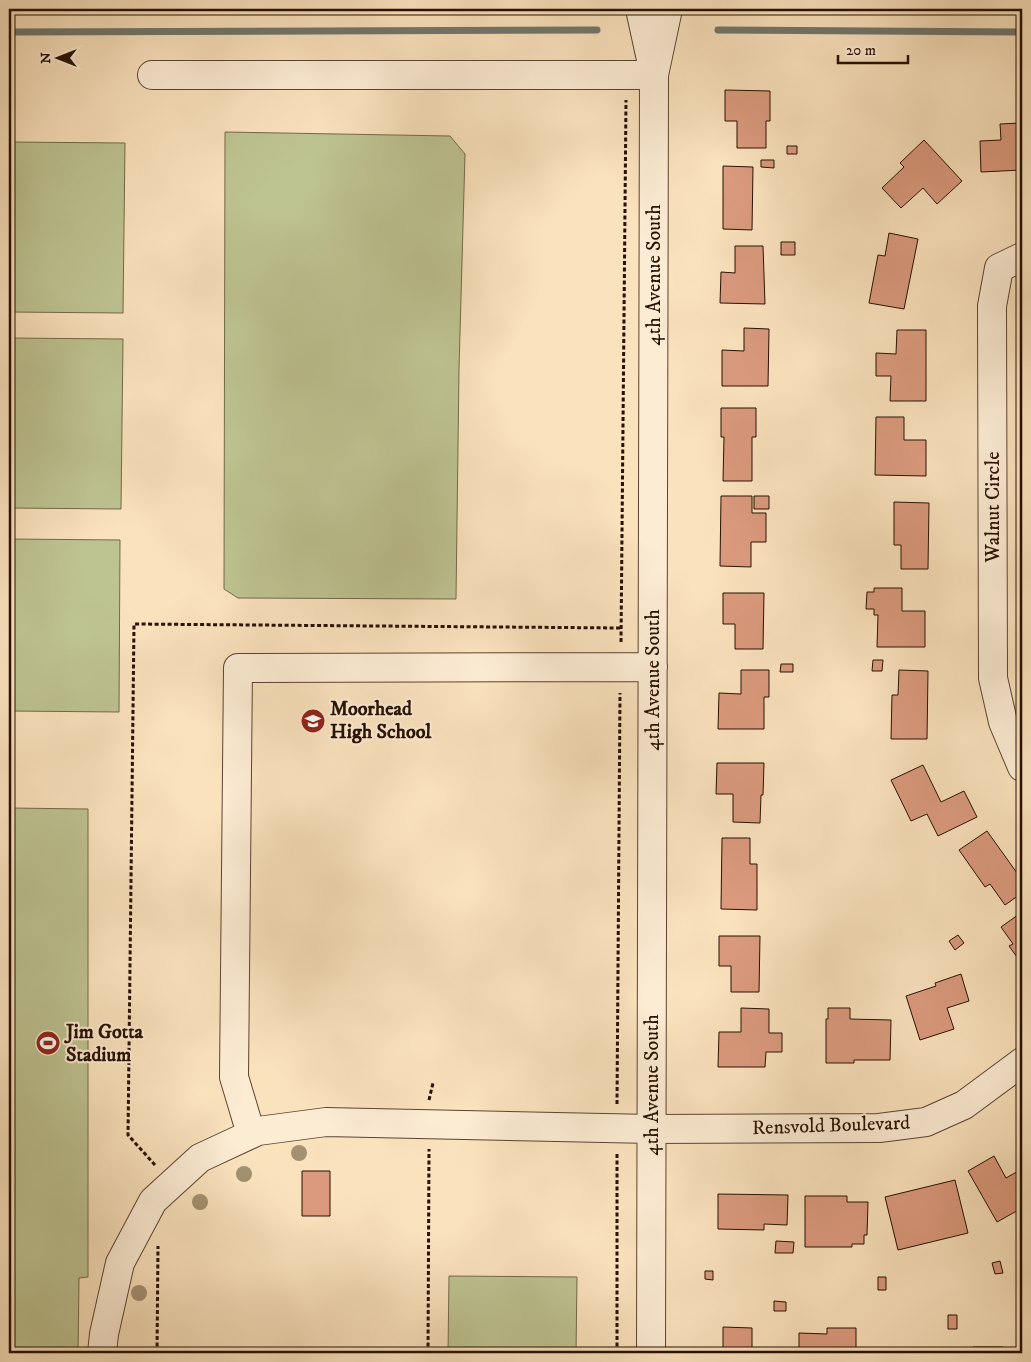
<svg xmlns="http://www.w3.org/2000/svg" width="1031" height="1362" font-family="'IM FELL DW Pica',serif">
	<style>
		.green { fill: #bec392; stroke: #726a49 }
		.lines { fill: none; stroke-linecap: round; stroke-linejoin: round }
		.stream { stroke: #70776e; stroke-width: 7 }
		.building { fill: #db9a7e; stroke: #271000 }
		.minor-casing { stroke: #5c442f; stroke-width: 30 }
		.path { stroke: #271000; stroke-width: 3; stroke-dasharray: 4 2.5; stroke-linecap: butt }
		.minor { stroke: #fcecd4; stroke-width: 28 }
		.tree { fill: #a39171 }
		.labels { text-anchor: middle; dominant-baseline: central; stroke-width: 4; stroke-linejoin: round; paint-order: stroke }
		.street-label { font-size: 20px; fill: #271000; stroke: #fcecd4 }
		.poi-label { font-size: 20px; font-weight: bold; fill: #271000; stroke: #fcecd4; text-anchor: start }
	</style>
	<rect width="100%" height="100%" fill="#fae2bd"/>
	<filter id="stains"><feTurbulence type="fractalNoise" baseFrequency=".004" numOctaves="4"/><feColorMatrix values="0 0 0 0 .2 0 0 0 0 .09 0 0 0 0 .02 0 0 0 .5 -.17"/></filter>
	<radialGradient id="worn" r=".72"><stop offset=".6" stop-color="#630" stop-opacity="0"/><stop offset="1" stop-color="#630" stop-opacity=".3"/></radialGradient>
	<path class="green" d="M225,132L450,136L465,154L459,369L456,599L238,598L224,589Z
		M9,142L125,143L123,313L9,312Z
		M9,338L123,339L121,509L9,508Z
		M9,539L120,540L119,712L9,711Z
		M9,808L88,809V1277L79,1278L78,1353H9Z
		M449,1276L577,1277L576,1353H448Z"/>
	<g class="lines">
		<path class="stream" d="M718,30L1022,32
			M9,32L597,30"/>
	</g>
	<path class="building" d="M725,90L770,91V121H766V148H737V121H725Z
		M1021,123L1022,170L981,172L980,141L1001,140L1000,124Z
		M924,140L962,181L937,204L923,188L901,208L882,188L904,167L900,163Z
		M787,146H797V154H787Z
		M761,160H774V168L761,167Z
		M723,166L753,167L752,230L723,229Z
		M889,233L918,239L904,309L869,303L878,255L885,256Z
		M781,242H795V255H781Z
		M735,246H763L765,304L720,303L721,272L735,273Z
		M744,328L769,329L768,386H722V350L744,351Z
		M897,330H926V401H890L891,376H876V353L896,354Z
		M721,408H756V437H752V481H723L724,437H721Z
		M876,417H904V440H926V476L875,475Z
		M721,496H752V513H766V542H751V567L720,566Z
		M754,496H769V509H754Z
		M894,502L929,503L928,569H901V545H894Z
		M874,588H902V611H925V647H877L878,615H874V609H866L867,592H874Z
		M723,593H764L763,649H735V624H723Z
		M873,660H883L882,671H872Z
		M781,664H793V672H780Z
		M741,670H769V697H764V729H718L719,693L741,694Z
		M899,670L928,671L927,739H891L892,695H898Z
		M717,763H764L763,795H761L760,823L733,822V794H716Z
		M923,765L941,802L964,791L977,817L938,836L927,814L911,821L891,780Z
		M987,831L1022,880V893L1005,905L990,884L985,887L959,850Z
		M722,838H750V864H757V910L721,909Z
		M1022,912V964L1009,946L1013,944L1001,927Z
		M958,935L964,943L955,950L949,941Z
		M719,936H760L759,992H731V966H719Z
		M961,974L969,1001L947,1008L954,1029L920,1040L906,996L936,986L935,983Z
		M741,1008L769,1009V1033H782V1052H766L765,1067H718L719,1032H741Z
		M828,1008H850V1019L891,1020L890,1060H854V1063H826V1019H828Z
		M994,1156L1006,1178L1022,1169V1208L997,1222L968,1171Z
		M302,1171H330V1216H302Z
		M955,1180L968,1233L898,1250L885,1197Z
		M718,1194L788,1195L787,1225L764,1224V1230L718,1229Z
		M805,1196H847V1202H868L867,1235H864V1244H852V1247H805Z
		M776,1241L794,1242L793,1253H775Z
		M1000,1261L1003,1273L995,1274L992,1263Z
		M705,1271H713V1280L705,1279Z
		M878,1277H886V1290H878Z
		M774,1301L786,1302V1311H774Z
		M948,1315H957V1329H948Z
		M723,1327L752,1328V1353H718V1348H723Z
		M827,1328H856V1353H799V1333L827,1334Z
		M973,1347H1003V1353H972Z"/>
	<g class="lines">
		<defs>
			<path id="minor" d="M640,9L652,64
				M152,75H654
				M1022,257L999,268L992,306L993,678L1003,722L1022,767
				M251,1134L234,1077L238,668L653,667
				M102,1353L104,1334L120,1263L153,1201L200,1158L258,1131L326,1122L652,1129L879,1128L926,1122L964,1105L1022,1062
				M651,1353L654,75L668,9"/>
		</defs>
		<use href="#minor" class="minor-casing"/>
		<path class="path" d="M621,642L626,100
			M429,1100L433,1083
			M617,1104L620,693
			M155,1165L128,1135L134,624L621,628
			M157,1353L158,1246
			M428,1353L429,1149
			M617,1353V1153"/>
		<use href="#minor" class="minor"/>
	</g>
	<g class="tree">
		<circle cx="299" cy="1153" r="8"/>
		<circle cx="244" cy="1174" r="8"/>
		<circle cx="200" cy="1202" r="8"/>
		<circle cx="139" cy="1293" r="8"/>
	</g>
	<defs>
		<symbol id="school-disc" viewBox="-11 -11 22 22"><circle r="9.5" fill="#8f2418" stroke="#fcecd4"/><path d="M0-5L7-2L0 1L-7-2ZM-4 1L0 2.5L4 1V4Q0 6-4 4Z" fill="#fff"/></symbol>
		<symbol id="stadium-disc" viewBox="-11 -11 22 22"><circle r="9.5" fill="#8f2418" stroke="#fcecd4"/><path d="M0-5a6.5 5 0 1 0 0 10a6.5 5 0 1 0 0-10ZM-3.5-1.8h7v3.6h-7Z" fill="#fff"/></symbol>
	</defs>
	<g fill-rule="evenodd">
		<use href="#school-disc" x="299" y="707" width="28" height="28"/>
		<use href="#stadium-disc" x="34" y="1029" width="28" height="28"/>
	</g>
	<g class="labels">
		<g class="street-label">
			<text transform="translate(654 275) rotate(-90)">4th Avenue South</text>
			<text transform="translate(993 507) rotate(-90)">Walnut Circle</text>
			<text transform="translate(653 680) rotate(-90)">4th Avenue South</text>
			<text transform="translate(652 1085) rotate(-90)">4th Avenue South</text>
			<text transform="translate(831 1126) rotate(-2)">Rensvold Boulevard</text>
		</g>
		<g class="poi-label">
			<text x="330" y="709">Moorhead<tspan x="330" dy="23">High School</tspan></text>
			<text x="66" y="1032">Jim Gotta<tspan x="66" dy="23">Stadium</tspan></text>
		</g>
	</g>
	<rect width="1031" height="1362" fill="none" stroke="#fae2bd" stroke-width="30"/>
	<rect x="10" y="10" width="1011" height="1342" fill="none" stroke="#271000" stroke-width="2.5"/>
	<rect x="15" y="15" width="1001" height="1332" fill="none" stroke="#271000"/>
	<g transform="translate(58 58) rotate(270)" stroke="#fcecd4" stroke-width="4" paint-order="stroke">
	<path d="M0-4L9 19L0 12L-9 19Z" fill="#271000"/>
	<text y="-8" font-size="14" font-weight="bold" text-anchor="middle" fill="#271000">N</text>
	</g>
	<path d="M838 55v8h70v-8" fill="none" stroke="#271000" stroke-width="2.5"/>
	<text x="846" y="55" font-size="15" fill="#271000" stroke="#fcecd4" stroke-width="4" paint-order="stroke">20 m</text>
	<rect width="100%" height="100%" filter="url(#stains)"/>
	<rect width="100%" height="100%" fill="url(#worn)"/>
</svg>
